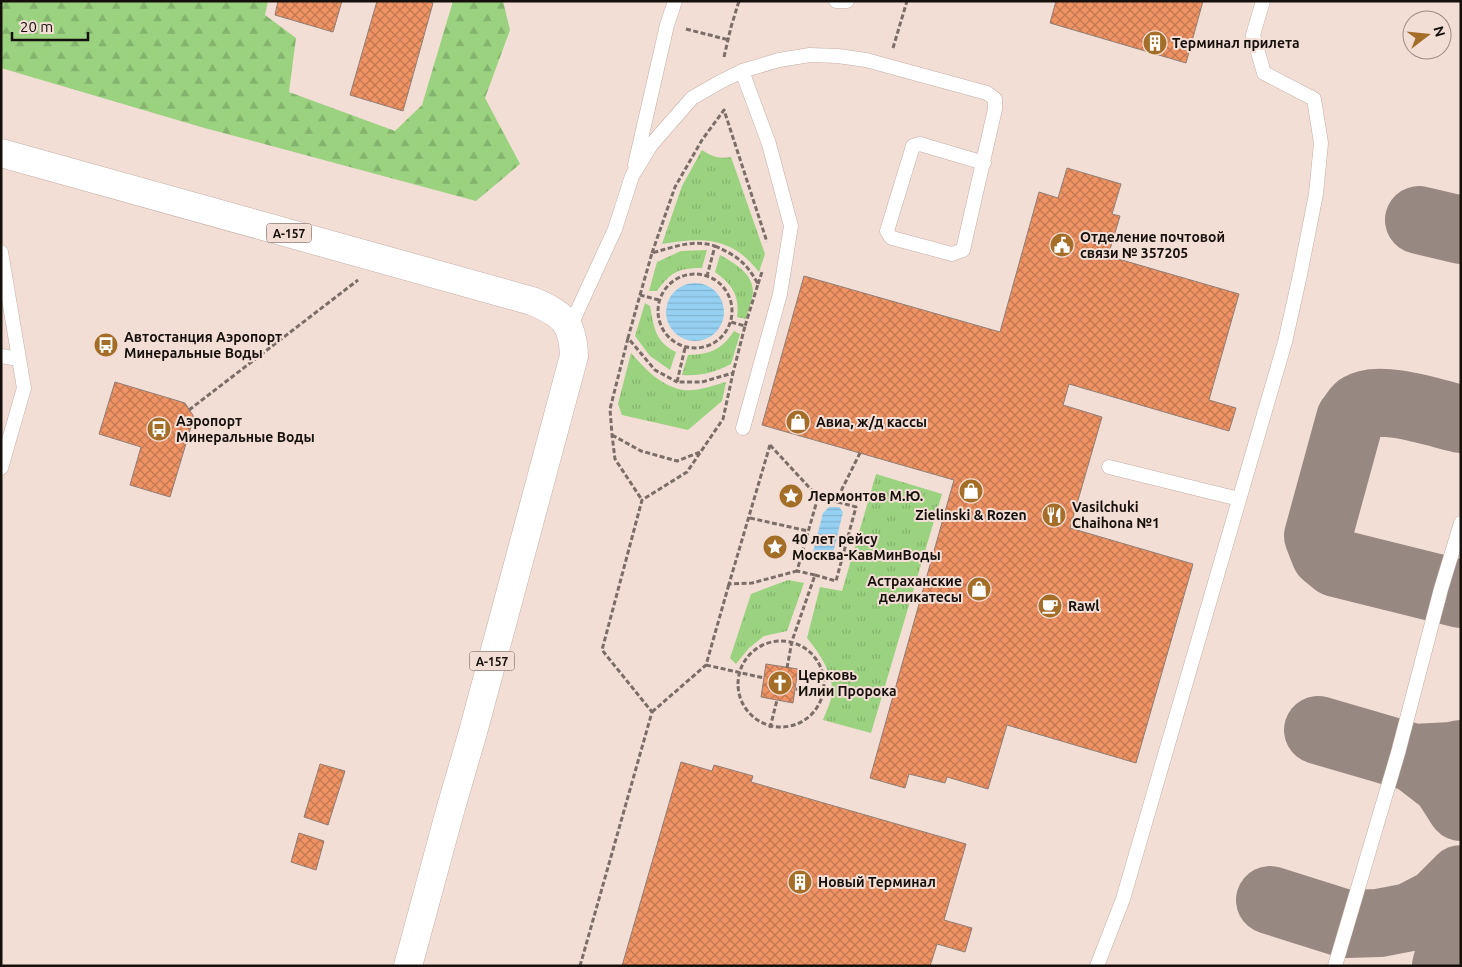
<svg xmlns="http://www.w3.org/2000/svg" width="1462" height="967" font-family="Ubuntu,sans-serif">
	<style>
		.grass { fill: url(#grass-tufts) }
		.forest { fill: url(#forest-firs) }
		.water { fill: url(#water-rules) }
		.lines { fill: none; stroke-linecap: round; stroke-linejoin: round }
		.taxiway { stroke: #988882; stroke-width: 68 }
		.building { fill: url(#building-cross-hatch); stroke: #907e75 }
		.lane-casing { stroke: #c3afa7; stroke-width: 15 }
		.primary-casing { stroke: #c3afa7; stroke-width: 29 }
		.path { stroke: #7b6e68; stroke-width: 3; stroke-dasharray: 5 2.5; stroke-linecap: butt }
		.lane { stroke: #fff; stroke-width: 14 }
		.primary { stroke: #fff; stroke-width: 28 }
		.labels { text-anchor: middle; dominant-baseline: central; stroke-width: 4; stroke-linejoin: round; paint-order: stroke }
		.shield { fill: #f3ded5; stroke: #584e48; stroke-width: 1 }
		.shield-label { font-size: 12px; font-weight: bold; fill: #16100c }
		.poi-label { font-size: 14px; font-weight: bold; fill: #16100c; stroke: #f3ded5; text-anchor: start }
	</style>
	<defs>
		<pattern id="grass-tufts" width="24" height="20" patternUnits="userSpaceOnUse" patternTransform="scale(1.25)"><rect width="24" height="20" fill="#9ad27f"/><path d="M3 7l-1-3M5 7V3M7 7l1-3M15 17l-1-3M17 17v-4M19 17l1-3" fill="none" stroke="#84b36d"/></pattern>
		<pattern id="forest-firs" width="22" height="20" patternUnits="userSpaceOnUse" patternTransform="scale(1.25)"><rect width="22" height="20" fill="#9ad27f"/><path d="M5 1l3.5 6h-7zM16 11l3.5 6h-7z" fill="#84b36d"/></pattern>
		<pattern id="water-rules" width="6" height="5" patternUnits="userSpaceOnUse" patternTransform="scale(1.25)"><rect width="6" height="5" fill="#96d1f3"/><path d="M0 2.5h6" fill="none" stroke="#81b2cf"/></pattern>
		<pattern id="building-cross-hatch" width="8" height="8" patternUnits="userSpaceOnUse" patternTransform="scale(1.25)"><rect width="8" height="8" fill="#f09364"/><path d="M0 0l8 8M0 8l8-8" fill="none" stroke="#c17751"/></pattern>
	</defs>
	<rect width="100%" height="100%" fill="#f3ded5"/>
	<path class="grass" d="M702,150C712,157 720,159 731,157L765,254L759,272C731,236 703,237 662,244L682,186Z
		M707,250L702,268C678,268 671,272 657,291H649L657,262L681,251Z
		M720,255C734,263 753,273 753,292C752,301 748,311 746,319L737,317C740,296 732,284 715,272Z
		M645,303L650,306C654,327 655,342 676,352L670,370L650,356L635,336Z
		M734,331L740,334L731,364C714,373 701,376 682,375L688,355C711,354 721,350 734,331Z
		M631,353C645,369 662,387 684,390C695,392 715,385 726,382L722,401L688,430L622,415L618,404Z
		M876,474L942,494L871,733L823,720C826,712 831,702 832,694C834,675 819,652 807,638L820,587L842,591Z
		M788,580L804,583L787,631L764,636L749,648L736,664L730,658L751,594Z"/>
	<path class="forest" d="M1,1H268L265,15L296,38L289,92L395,131L422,105L453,1H503L510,30L485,98L520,164L476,201L201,127L1,68Z"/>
	<path class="water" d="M666 312a29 29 0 1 1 58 0a29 29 0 1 1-58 0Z
		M829,507H839L843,512L833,553L825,559L816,557L813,552L823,513Z"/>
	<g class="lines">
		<path class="taxiway" d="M1419,220L1461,230
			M1461,419C1438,414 1380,394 1360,407C1356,409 1353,416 1350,419L1318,536L1325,554L1336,563L1461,594
			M1318,730L1414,758L1452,756L1461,754
			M1414,758L1445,782L1461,807
			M1270,900L1346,924L1379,923L1410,917L1437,903L1461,879
			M1446,966L1461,910"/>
	</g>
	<path class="building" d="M278,1H342L333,32L275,15Z
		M377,1H428L433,3L403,111L350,95Z
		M1056,1H1203L1186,63L1050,23Z
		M1067,168L1121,184L1112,214L1120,216L1108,256L1239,294L1209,400L1236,408L1229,431L1069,384L1063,405L1102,417L1070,528L1193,564L1136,763L1007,725L988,789L947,777L945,783L909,774L905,788L870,778L954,480L762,425L804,276L1000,332L1039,192L1058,198Z
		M115,382L185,403L194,417L170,497L130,485L141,447L99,434Z
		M766,664L798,669L793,703L761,697Z
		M681,762L712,771L714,765L753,776L751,782L966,844L944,920L972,928L965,952L937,944L930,966H622Z
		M320,764L345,771L328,825L304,817Z
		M299,833L324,841L316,870L291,862Z"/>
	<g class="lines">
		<defs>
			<path id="lane" d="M836,1H847
				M742,71L769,144L791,226L780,294L743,428
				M635,165L667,25L675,1
				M1,252L24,388L1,468
				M570,327L615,229L632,176L651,145L692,98L720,82L742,71L779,60L810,55L838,56L866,60L987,93L995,99V109L963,250L952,254L892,238L890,236L887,231L913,146L920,144L984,163
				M1,356L19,359
				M1109,467L1239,499
				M1097,966L1123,899L1285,342L1300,275L1316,194L1321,143L1314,99L1264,73L1253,35L1263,1
				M1335,966L1398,753L1441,589L1461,523"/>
			<path id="primary" d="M1,153L532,301C563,314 573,322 574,356L473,732L450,811L408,966"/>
		</defs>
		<use href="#lane" class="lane-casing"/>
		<use href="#primary" class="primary-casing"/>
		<path class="path" d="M686,29L729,40
			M893,48L907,1
			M724,57L731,27L739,1
			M715,246C737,256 746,262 758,284L745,326
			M652,253L675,187L702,140L724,110L767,242
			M658 311a37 37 0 1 1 74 0a37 37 0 1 1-74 0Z
			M758,284L762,272
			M640,295L652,253C674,247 693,239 715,246L707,276
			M659,300L640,295L628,338L655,370L677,382
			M628,338L610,409L612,435L615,459L642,500
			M685,348L677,382H702L733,373L745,326L731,322
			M189,410L358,280
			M612,435L641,451L677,461L700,452
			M770,445L729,584L752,583L797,571
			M770,445L818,497
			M750,518L808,531
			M815,575L836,581L856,507L838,502
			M738 684a43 43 0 1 1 86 0a43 43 0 1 1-86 0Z
			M706,665L764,678
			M787,668L792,641L815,575L797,571L818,497L838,502L842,489L860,453
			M796,689L822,695
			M652,712L706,665L729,584
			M770,728L777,700
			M580,966L652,712L602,650L642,500L687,472L723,419L733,373"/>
		<use href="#lane" class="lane"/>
		<use href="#primary" class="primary"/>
	</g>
	<defs>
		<symbol id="building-disc" viewBox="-11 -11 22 22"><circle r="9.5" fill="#a46e28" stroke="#f3ded5"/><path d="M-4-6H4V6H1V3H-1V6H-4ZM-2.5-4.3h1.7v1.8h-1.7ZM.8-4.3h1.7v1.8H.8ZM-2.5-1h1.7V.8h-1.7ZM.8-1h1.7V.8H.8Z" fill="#fff"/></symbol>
		<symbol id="civic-disc" viewBox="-11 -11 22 22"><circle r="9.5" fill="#a46e28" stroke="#f3ded5"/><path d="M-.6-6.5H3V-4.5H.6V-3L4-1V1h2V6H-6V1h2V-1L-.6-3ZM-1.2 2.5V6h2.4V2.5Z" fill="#fff"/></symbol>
		<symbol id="bus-disc" viewBox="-11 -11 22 22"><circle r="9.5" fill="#a46e28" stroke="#f3ded5"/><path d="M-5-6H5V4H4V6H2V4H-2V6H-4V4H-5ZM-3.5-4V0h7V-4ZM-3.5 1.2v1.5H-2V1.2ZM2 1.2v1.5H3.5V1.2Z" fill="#fff"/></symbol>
		<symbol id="shop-disc" viewBox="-11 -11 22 22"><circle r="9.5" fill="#a46e28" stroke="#f3ded5"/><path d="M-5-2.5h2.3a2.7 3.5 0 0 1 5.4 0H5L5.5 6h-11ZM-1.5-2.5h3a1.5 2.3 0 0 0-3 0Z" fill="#fff"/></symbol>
		<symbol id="sight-disc" viewBox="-11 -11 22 22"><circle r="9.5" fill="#a46e28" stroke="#f3ded5"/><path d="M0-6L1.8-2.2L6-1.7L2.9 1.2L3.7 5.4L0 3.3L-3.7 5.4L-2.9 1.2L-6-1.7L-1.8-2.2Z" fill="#fff"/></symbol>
		<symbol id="restaurant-disc" viewBox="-11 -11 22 22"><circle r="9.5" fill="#a46e28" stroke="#f3ded5"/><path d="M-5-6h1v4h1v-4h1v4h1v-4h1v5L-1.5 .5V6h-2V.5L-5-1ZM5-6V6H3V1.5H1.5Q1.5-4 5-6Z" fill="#fff"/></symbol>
		<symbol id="cafe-disc" viewBox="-11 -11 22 22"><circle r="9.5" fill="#a46e28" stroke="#f3ded5"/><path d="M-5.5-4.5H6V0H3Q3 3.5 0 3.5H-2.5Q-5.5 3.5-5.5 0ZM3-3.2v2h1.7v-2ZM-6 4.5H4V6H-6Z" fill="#fff"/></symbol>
		<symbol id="church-disc" viewBox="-11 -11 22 22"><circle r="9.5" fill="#a46e28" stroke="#f3ded5"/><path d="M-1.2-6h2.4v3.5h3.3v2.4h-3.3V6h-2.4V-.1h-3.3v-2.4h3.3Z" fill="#fff"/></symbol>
	</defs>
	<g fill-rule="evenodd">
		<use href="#building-disc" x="1141" y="29" width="28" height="28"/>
		<use href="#civic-disc" x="1048" y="231" width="28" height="28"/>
		<use href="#bus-disc" x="92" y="331" width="28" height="28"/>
		<use href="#shop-disc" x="784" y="408" width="28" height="28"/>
		<use href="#bus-disc" x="145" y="415" width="28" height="28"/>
		<use href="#shop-disc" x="957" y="477" width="28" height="28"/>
		<use href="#sight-disc" x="777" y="482" width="28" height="28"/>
		<use href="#restaurant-disc" x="1040" y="501" width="28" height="28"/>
		<use href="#sight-disc" x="761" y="533" width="28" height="28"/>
		<use href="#shop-disc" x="965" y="575" width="28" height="28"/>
		<use href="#cafe-disc" x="1036" y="592" width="28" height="28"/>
		<use href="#church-disc" x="766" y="669" width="28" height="28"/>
		<use href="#building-disc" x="786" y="868" width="28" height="28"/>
	</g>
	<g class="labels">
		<g class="shield">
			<rect x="266.5" y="223.5" width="45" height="19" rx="4"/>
			<rect x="469.5" y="651.5" width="45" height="19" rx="4"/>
		</g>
		<g class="shield-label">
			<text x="289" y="233">А-157</text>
			<text x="492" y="661">А-157</text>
		</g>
		<g class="poi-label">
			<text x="1172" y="43">Терминал прилета</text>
			<text x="1080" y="237">Отделение почтовой<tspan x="1080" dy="16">связи № 357205</tspan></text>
			<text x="124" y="337">Автостанция Аэропорт<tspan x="124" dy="16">Минеральные Воды</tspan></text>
			<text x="176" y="421">Аэропорт<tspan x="176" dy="16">Минеральные Воды</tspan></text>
			<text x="816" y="422">Авиа, ж/д кассы</text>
			<text x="808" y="496">Лермонтов М.Ю.</text>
			<text x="1072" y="507">Vasilchuki<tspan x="1072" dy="16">Chaihona №1</tspan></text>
			<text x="971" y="515" text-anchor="middle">Zielinski &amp; Rozen</text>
			<text x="792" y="539">40 лет рейсу<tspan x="792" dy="16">Москва-КавМинВоды</tspan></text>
			<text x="962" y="581" text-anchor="end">Астраханские<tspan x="962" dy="16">деликатесы</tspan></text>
			<text x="1068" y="606">Rawl</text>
			<text x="798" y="675">Церковь<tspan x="798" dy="16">Илии Пророка</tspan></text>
			<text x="818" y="882">Новый Терминал</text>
		</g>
	</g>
	<rect width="1462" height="967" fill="none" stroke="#16100c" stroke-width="5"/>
	<g transform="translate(1427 35) rotate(74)"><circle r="24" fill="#f3ded5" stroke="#9b8c85"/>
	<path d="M0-4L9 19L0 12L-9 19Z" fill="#a46e28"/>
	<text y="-8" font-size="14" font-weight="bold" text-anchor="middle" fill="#16100c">N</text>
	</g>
	<path d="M12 32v8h76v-8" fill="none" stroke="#16100c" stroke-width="2.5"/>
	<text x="20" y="32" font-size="15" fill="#16100c" stroke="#f3ded5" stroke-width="4" paint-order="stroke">20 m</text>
</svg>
